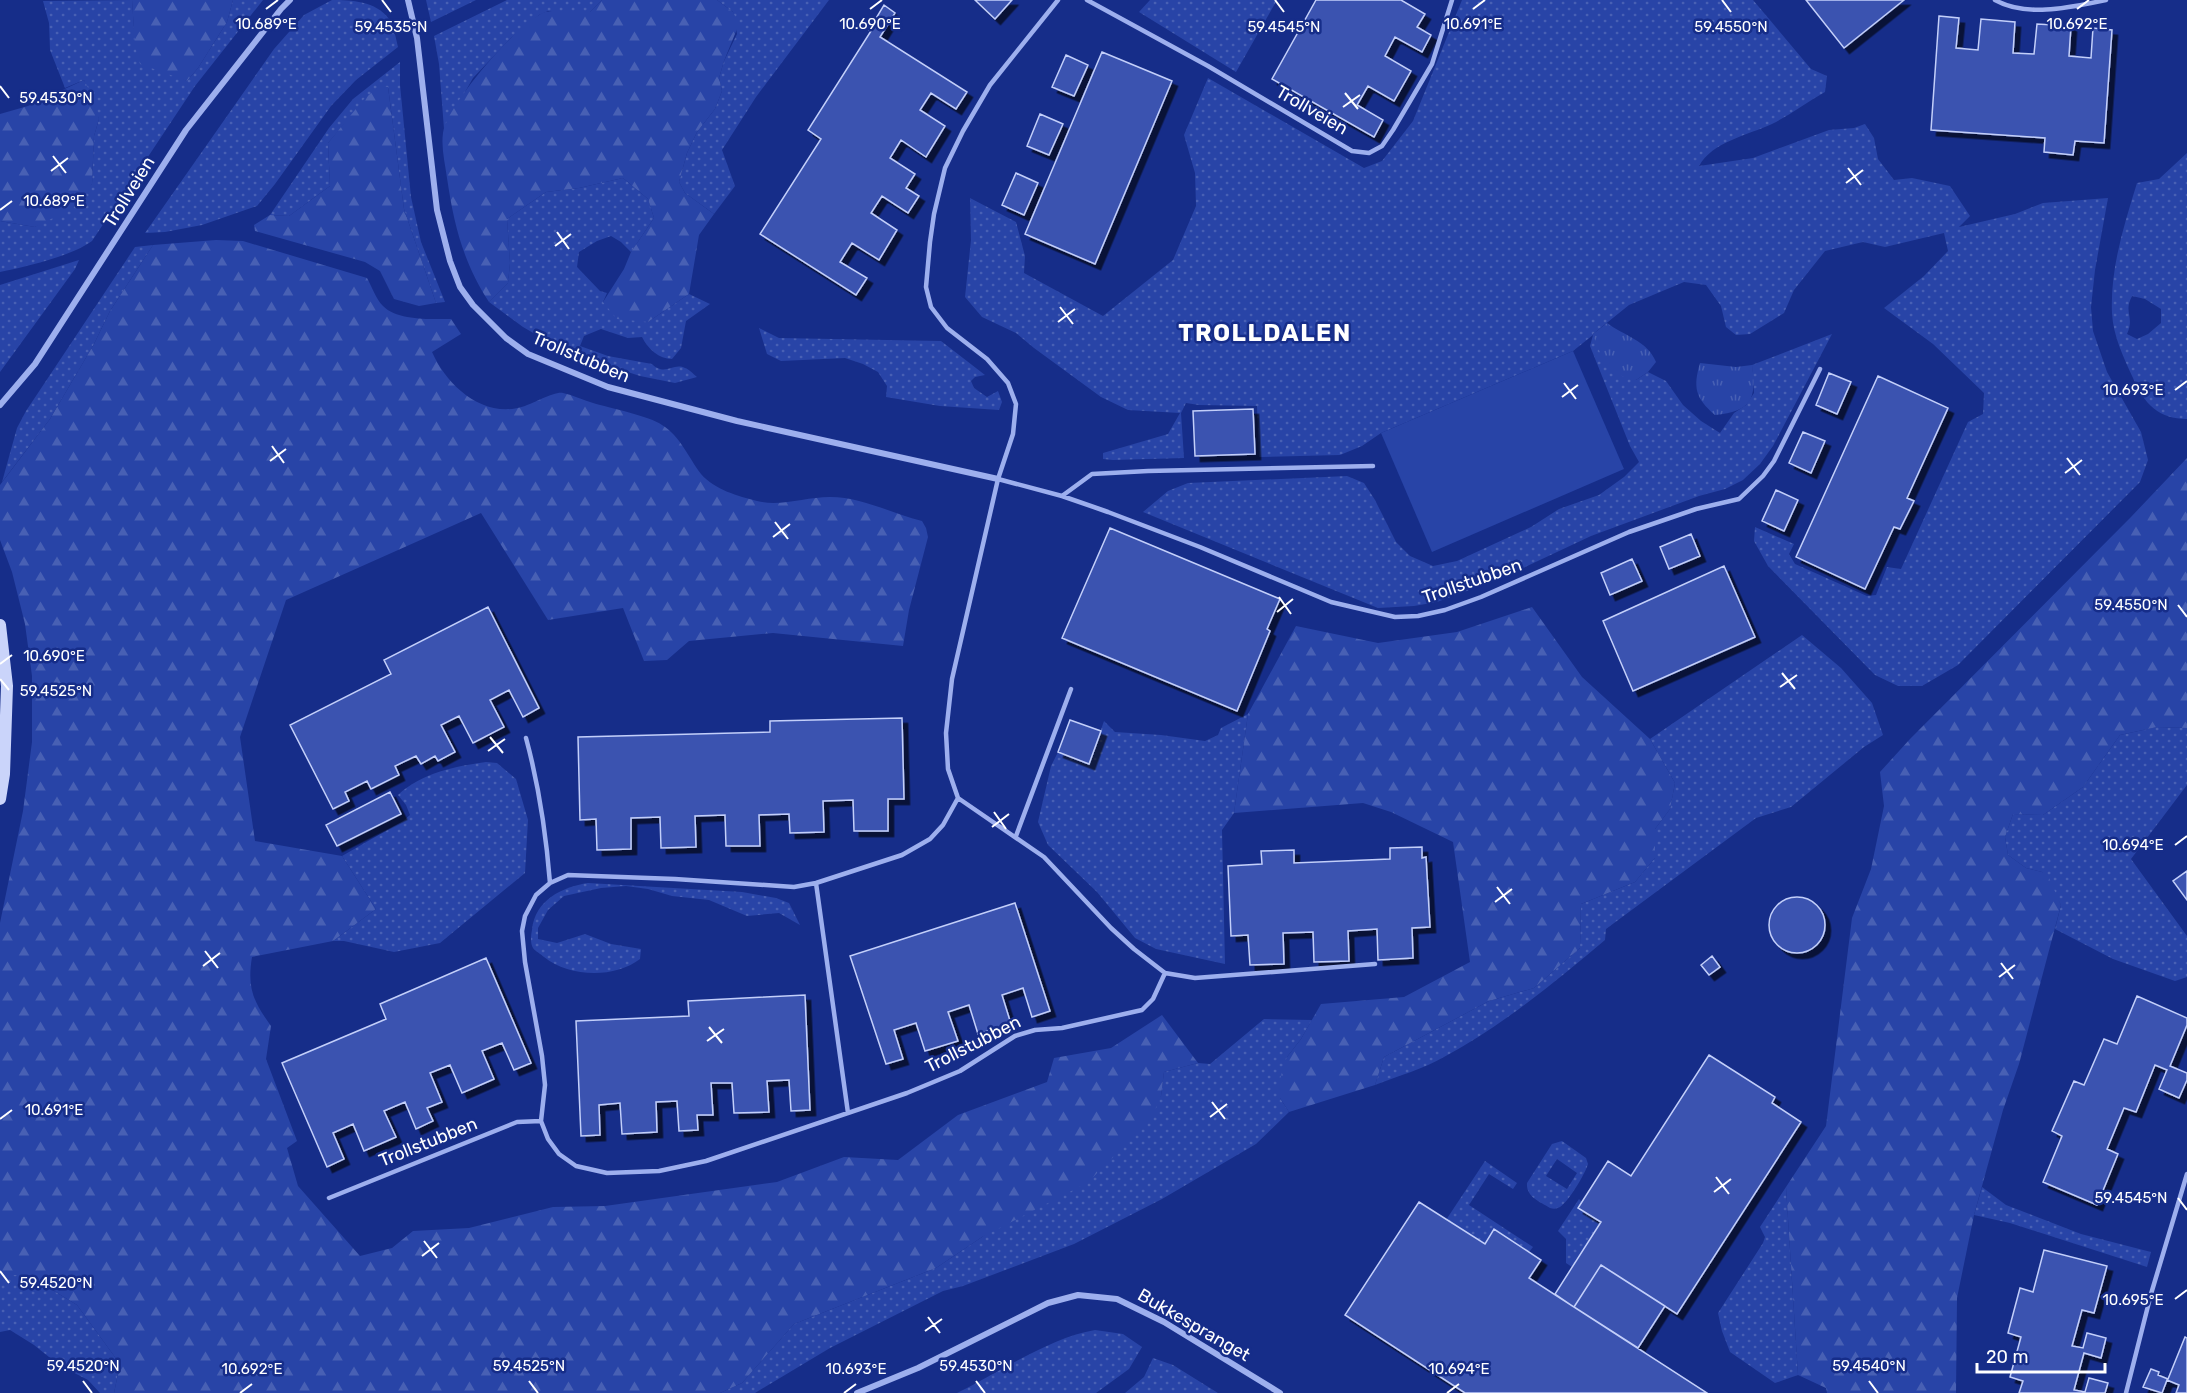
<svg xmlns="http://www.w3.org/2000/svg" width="2187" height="1393" font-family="Rubik,sans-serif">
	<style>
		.grass { fill: url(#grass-dots); fill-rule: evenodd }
		.forest { fill: url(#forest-firs) }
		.park { fill: url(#park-tufts) }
		.garden { fill: #2844a7 }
		.building { fill: #3a53b0; stroke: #c3cffa; stroke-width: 1.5; filter: url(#shadow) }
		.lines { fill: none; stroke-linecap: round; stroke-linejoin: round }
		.lane { stroke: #9dafee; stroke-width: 4.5 }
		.street { stroke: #9dafee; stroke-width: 6 }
		.secondary { stroke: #cad4fa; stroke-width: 12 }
		.ticks { fill: none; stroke: #fff; stroke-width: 2 }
		.labels { text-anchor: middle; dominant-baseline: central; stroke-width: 5; stroke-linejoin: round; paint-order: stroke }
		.street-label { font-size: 18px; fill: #fff; stroke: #162d89 }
		.district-label { font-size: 24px; font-weight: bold; letter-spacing: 1.5px; fill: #fff; stroke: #162d89 }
		.ticks-label { font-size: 15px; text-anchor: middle; fill: #fff; stroke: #162d89; stroke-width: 5; stroke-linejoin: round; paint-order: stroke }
	</style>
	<defs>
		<pattern id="grass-dots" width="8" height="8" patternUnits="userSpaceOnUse" patternTransform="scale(1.5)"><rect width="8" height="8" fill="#2844a7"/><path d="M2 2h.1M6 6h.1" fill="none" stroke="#4860b4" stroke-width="1.8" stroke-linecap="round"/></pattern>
		<pattern id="forest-firs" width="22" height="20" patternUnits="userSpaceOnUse" patternTransform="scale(1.5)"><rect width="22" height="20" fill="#2844a7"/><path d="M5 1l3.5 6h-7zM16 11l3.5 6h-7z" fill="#4860b4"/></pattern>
		<pattern id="park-tufts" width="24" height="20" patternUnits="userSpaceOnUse" patternTransform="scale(1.5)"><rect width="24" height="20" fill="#2844a7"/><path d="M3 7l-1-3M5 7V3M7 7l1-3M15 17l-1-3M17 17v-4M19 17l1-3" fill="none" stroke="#4860b4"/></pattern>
		<filter id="shadow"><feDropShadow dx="5.5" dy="5.5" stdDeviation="0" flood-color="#0009"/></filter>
	</defs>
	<rect width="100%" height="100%" fill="#162d89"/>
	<path class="grass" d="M132,0L134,29L180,77L187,81L198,68L227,22L233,0H263L195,86L92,241C72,256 25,267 0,272V221L35,227L92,184L94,136L99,119L84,80L65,88L50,50L49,23L43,1Z
		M332,0C351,0 376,1 389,19C394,26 396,39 398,47L356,80L331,106L275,184L257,206L202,225L165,232L145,233L274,49L304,15Z
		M426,0H476L431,22Z
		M507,0H602L590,12L556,13L548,11L539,15L511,38L473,78L444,129L439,64L434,36Z
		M717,0H829L756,97L722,150L735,186L714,214L685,193L679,182L687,153L697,132L715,109L722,91L719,78L724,61L737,34L733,12Z
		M1150,0H1277L1236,72L1139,12Z
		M1462,0H1753L1811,69L1827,76L1825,92C1807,102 1790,115 1772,124C1748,135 1712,142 1699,166L1753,158L1829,130L1854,128L1865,124L1874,138L1878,159L1894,180L1912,178L1950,186L1970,216L1959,227L2015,214L2043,203L2108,198L2095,270L2091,307L2093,331L2107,372L2141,432L2148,460L2140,482L1958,665L1922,686H1898L1875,675L1768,566L1754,541L1755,527L1794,544L1789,554L1795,564L1867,596L1876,595L1887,567L1901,569L1968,422L1983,414L1984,393L1933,344L1884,308L1924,276L1948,251L1944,233L1885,247L1863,242L1825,251L1794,290L1784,313L1750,334L1736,335L1726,327L1721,306L1706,285L1684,282L1629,305L1593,334L1636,380L1648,372L1666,381L1683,405L1701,421L1720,433L1734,413L1746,405L1754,393L1752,365L1832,334L1773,446L1760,464L1743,480L1725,489L1699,496L1591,536L1504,577L1437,602L1414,606L1378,608L1143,512L1168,491L1188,483L1347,476L1364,483L1375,500L1396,542L1410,556L1433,566L1457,561L1531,527L1559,509L1599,495L1624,477L1639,462L1630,446L1590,346L1593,335L1573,351L1381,433L1362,446L1340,455L1259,457L1257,406L1199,405L1186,403L1181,413L1184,458L1113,460L1103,459V453L1168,434L1180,413L1128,410L1101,397L1034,348L1016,333L982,317L965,297L971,240L970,198L1016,222L1025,256L1024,273L1103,316L1173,260L1196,206L1195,173L1184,135L1208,78L1364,168L1382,161L1413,121Z
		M400,62V85L411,197L421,242L445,302L436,303L404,209L388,87L346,122L328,143L330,186L289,216L270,215L329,128L353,99Z
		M2187,153V419C2159,419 2144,404 2133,378C2124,358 2113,336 2112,313C2110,269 2124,225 2137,183L2159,179ZM2132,296L2145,299L2161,309V323L2148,334L2137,339L2127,334C2135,316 2123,313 2132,296Z
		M623,178L648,199L654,218L631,252L621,242L611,236L597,241L579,252L577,267L600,291L607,293L603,302L648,322L689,294L710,304L686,321L681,348L672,359C659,359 648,349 642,337L628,338L601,329L584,336L580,346L608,356L652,364C665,377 673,362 685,368C689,369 693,374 697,377L675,383L640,376L566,352L523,327L489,302L508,283L510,263L507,219L546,192L579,188Z
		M153,245L110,311L94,344L50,419L2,482L17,428L26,411L135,247Z
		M79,260L75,269L0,372V285Z
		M759,328L779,338L941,341L985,375L975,377L971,381L974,388L987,397L998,391L1002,402L999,410L940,406L886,397L887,386L878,372L863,364L845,358L781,361L767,354Z
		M1802,635L1841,668L1872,703L1883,735L1864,747L1791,807L1756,818L1606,929L1605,940C1554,983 1503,1025 1444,1057C1423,1069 1398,1076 1375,1085L1384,1057L1489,1001L1534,988L1580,948L1581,904L1635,882L1655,858V829L1670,809L1675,783L1650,739Z
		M1248,714L1234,813L1222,830L1225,964L1156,949L1135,938L1097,892L1048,845L1038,822L1051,766L1058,752L1089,764L1104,721L1115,732L1161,735L1205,741L1218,735L1221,728Z
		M2157,727L2187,728V785L2131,859L2187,936V977L2175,981L2113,959L2055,929L2061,905L2042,872L2026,868L2008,855L2005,837L2013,814L2043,815L2083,787L2120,735Z
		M486,762L497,763L516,779L528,820L525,873L440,943L394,952L344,941H333L376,909L342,856L403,821L410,815L406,805L398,795C421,773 456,766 486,762Z
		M588,883L742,892L776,898L789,903L800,925L779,913L747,916L709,900L672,896L648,889L626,886L601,888L564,896L548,910L538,928V939L557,943L585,934L611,944L641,949L640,959C614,979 569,977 544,957C541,954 535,951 533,948C530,943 531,935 532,930C535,900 562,887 588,883Z
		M1264,1019L1312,1020L1301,1039L1287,1057L1280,1098L1289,1112L1256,1144L1162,1199L1074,1244L963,1286L943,1291L830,1348L755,1393H720L742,1383L794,1324L936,1268L982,1237L1161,1096L1164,1072L1198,1063L1210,1064Z
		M1562,1141L1586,1158L1588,1164C1585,1174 1569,1201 1560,1207C1556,1209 1554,1209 1550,1208C1539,1201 1526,1197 1527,1183L1552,1144ZM1557,1159L1577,1173L1567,1189L1546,1176Z
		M1485,1161L1517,1183L1513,1189L1489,1174L1469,1205L1533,1247L1529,1252L1494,1230L1485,1244L1446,1220Z
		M1786,1187L1798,1375L1775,1383L1730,1352L1722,1331L1718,1313L1763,1243L1765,1237L1760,1227Z
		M1982,1187L2006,1205L2081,1234L2151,1252L2147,1267L2010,1223L1974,1215Z
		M1579,1199L1601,1222L1572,1267L1566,1263V1239L1558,1231Z
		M0,1275H28L77,1305L120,1364L114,1393H100L88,1380L59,1365L34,1345L10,1330L0,1332Z
		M1095,1330L1123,1334L1142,1347L1129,1369L1096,1393H957C998,1373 1051,1337 1095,1330Z
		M1153,1358L1173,1365L1218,1393H1125L1144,1377Z"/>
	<path class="forest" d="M132,0H233L227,22L198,68L187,81L140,64L135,46Z
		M602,0H717L733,12L739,24L724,61L719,78L722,91L715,109L697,132L687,153L679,182L685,193L714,214L699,235L689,294L648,322L617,319L603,302L624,269L631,252L654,218L648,199L623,178L579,188L546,192L507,219L510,263L508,283L489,302C463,262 454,225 447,178C445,163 441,148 443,133C447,105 518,22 545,12C550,11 582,12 590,12Z
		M84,80L95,101L99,119L94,136L92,184L73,208L35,227L0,221V114L28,106Z
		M380,86L388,87L404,209L436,303L419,306L394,299L380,271L365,262L255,231L254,225L270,215L289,216L330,186L328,143L364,99Z
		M216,240L243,241L367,278C372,287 376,299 383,306C397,321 432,319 451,319L461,334L432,352C447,386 484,420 525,406C534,403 555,391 563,393C573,395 583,400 593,403C609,408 650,416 662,425C681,437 688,457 701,474C715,490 738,496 757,501C780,507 806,497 830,497C861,497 891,513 922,521L926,528L928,537L909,610L903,646L773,633L689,641L667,660L644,661L623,608L548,620L481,513L286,600L240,737L255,841L342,856L376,909L333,941L252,957C247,988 253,1001 271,1026L266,1059L297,1141L287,1148L298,1186L360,1256L392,1248L413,1231L469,1228L553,1207L605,1206L777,1182L844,1157L898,1160L958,1115L1047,1082L1054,1058L1111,1048L1162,1015L1198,1063L1164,1072L1161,1096L1150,1121L1087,1183L982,1237L936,1268L794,1324L742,1383L720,1393H114L120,1364L77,1305L28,1275H0V923L23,811L32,742V676L25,624L12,572L0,540V485L50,419L94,344L110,311L153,245Z
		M2187,458V728L2157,727L2120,735L2083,787L2043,815L2013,814L2005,837L2008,855L2026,868L2042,872L2049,878L2061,905L2019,1064L2003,1110L1974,1215L1957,1298L1956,1393H1827L1826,1388L1798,1375L1786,1187L1826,1126L1852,918L1871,869L1884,806L1880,772L1910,739L2131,517Z
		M1532,607L1582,677L1650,739L1675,783L1670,809L1655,829V858L1635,882L1581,904L1580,948L1534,988L1489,1001L1384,1057L1375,1085L1289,1112L1280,1098L1277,1088L1287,1057L1301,1039L1321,1004L1404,997L1470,962L1453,842L1391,812L1363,803L1234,813L1248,714L1296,626L1378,643L1457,632Z"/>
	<path class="park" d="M1607,323C1624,336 1647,340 1656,362L1648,372L1636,380C1609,376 1601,358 1593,334Z
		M1700,363L1736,367L1752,365C1757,400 1751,411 1715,415C1695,398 1693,387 1700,363Z"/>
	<path class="garden" d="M1573,351L1624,469L1432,552L1381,433Z"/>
	<path class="building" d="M975,0H1012L995,19Z
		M1316,0H1401L1425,14L1417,27L1431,35L1422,52L1395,37L1385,56L1411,71L1394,101L1368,86L1357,105L1383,120L1374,137L1272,79Z
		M1806,0H1904L1844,48Z
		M884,5L895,13L880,37L967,92L956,109L931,93L920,110L945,126L926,157L901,140L890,158L915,174L906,188L919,196L908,213L882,196L871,213L897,230L879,260L852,243L840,262L867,278L856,295L760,234L821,139L808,130L871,31L869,30Z
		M1939,16L1959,18L1956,48L1978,50L1981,19L2015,22L2013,53L2034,54L2037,24L2071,26L2069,56L2091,58L2093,28L2112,30L2104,143L2075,141L2073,155L2044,152L2045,138L1931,130Z
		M1102,52L1172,81L1095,264L1025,234Z
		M1066,55L1088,65L1074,96L1052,87Z
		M1040,114L1063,124L1049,155L1027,146Z
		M1016,173L1038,183L1024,215L1002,205Z
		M1829,373L1851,382L1837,414L1816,405Z
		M1878,376L1948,408L1907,498L1914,501L1900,529L1894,527L1865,589L1796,557Z
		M1253,409L1255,454L1195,456L1193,411Z
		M1803,432L1825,441L1811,473L1789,463Z
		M1776,490L1798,500L1784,531L1762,521Z
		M1110,528L1280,599L1267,629L1270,631L1237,711L1062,638Z
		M1691,534L1700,556L1669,569L1660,547Z
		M1632,559L1642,581L1610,595L1601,573Z
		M1724,566L1755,637L1633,691L1603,621Z
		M488,607L539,708L523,717L509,690L490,700L504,727L473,743L459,716L441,725L455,752L438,761L435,756L421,764L416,756L395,766L399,775L371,789L367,781L345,792L349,801L333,809L290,725L391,674L384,660Z
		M902,718L904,799H888V831H854L853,800L823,801L824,832L790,833L789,814L759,815L760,846H726L725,815L695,816L696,847L661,848L660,817L631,818V849L597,850L596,819L580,820L578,737L770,732V721Z
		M1070,720L1101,731L1089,764L1058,752Z
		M390,792L401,814L337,846L326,825Z
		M1422,847V858L1426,857L1430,927L1412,928L1413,958L1378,960L1377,929L1348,931L1349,961L1314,962L1313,932L1283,933L1284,964L1250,965L1248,935L1231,936L1228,866L1262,864L1261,851L1294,850V863L1390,859V848Z
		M2187,871V900L2173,881Z
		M1769 925a28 28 0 1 1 56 0a28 28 0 1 1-56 0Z
		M1015,903L1050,1011L1032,1017L1023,988L1002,995L1011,1024L978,1034L969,1005L948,1012L958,1041L925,1051L916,1023L894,1030L903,1059L886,1064L850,956Z
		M1712,956L1720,967L1709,975L1701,965Z
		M486,958L531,1063L514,1070L502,1043L482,1051L494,1079L462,1093L450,1065L430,1073L442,1102L427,1108L433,1121L416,1129L405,1102L384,1111L396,1137L364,1151L353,1124L333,1133L344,1159L327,1167L282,1063L386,1019L380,1004Z
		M805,995L810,1110L791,1111L789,1080L767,1081L769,1112L734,1113L732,1083H711L713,1115H697L698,1130L679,1131L677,1101L656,1102L657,1132L622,1134L620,1103L599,1105L600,1135L581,1136L576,1021L689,1016L688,1001Z
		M2137,996L2187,1018V1025L2170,1066L2187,1073V1080L2179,1098L2159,1089L2167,1070L2155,1065L2136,1112L2124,1108L2107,1149L2118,1154L2097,1205L2043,1182L2062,1136L2052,1131L2074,1081L2084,1085L2104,1039L2117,1044Z
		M1709,1055L1775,1097L1772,1103L1801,1122L1677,1314L1601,1265L1574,1307L1555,1294L1601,1222L1578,1208L1608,1161L1631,1176Z
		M1419,1202L1485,1244L1494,1229L1541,1260L1529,1278L1707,1393H1465L1345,1315Z
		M2044,1250L2107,1266L2094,1313L2082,1310L2072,1346L2083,1348L2087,1333L2106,1338L2101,1358L2084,1353L2074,1390L2085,1392L2089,1378L2108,1383L2105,1393H2019L2023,1381L2010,1377L2021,1337L2008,1333L2020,1288L2033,1292Z
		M1601,1265L1665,1306L1638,1348L1574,1307Z
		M2185,1337L2187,1338V1393H2176L2179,1385L2167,1380L2162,1393L2143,1387L2151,1369L2159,1372L2158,1375L2168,1379Z"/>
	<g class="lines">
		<path class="lane" d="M1087,0L1208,66L1352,151L1369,153L1382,146L1393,130L1432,64L1452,0
			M1995,0C2027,18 2072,7 2106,0
			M998,479L1062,496L1108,512L1200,547L1331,602L1395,617L1418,616L1445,610L1481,597L1629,532L1696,509L1739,499L1763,476L1774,461L1820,369
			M1062,496L1092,474L1148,471L1373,466
			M526,738C539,786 546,833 550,883L536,895L525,916L522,931L525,962L542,1056L545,1085L541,1121
			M958,798L1044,857L1111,928L1134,949L1165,973L1195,978L1375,964
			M1016,836L1071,689
			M550,883L568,875L675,879L794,887L816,883L902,855L930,839L943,825L958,798L948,769L946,733L952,679L998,479L1013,434L1016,404L1008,383L987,359L947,328L931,307L926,287L930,242L934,214L945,168L963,131L990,85L1058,0
			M816,883L848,1113
			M329,1198L517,1122L541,1121L548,1139L559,1154L576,1166L607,1173L659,1171L706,1161L907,1093L960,1071L1015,1036L1035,1030L1062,1028L1142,1010L1153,999L1165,973
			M2126,1393L2151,1294L2187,1174"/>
		<path class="street" d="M408,0L417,38L437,210L450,261L460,287L473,305L506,338L528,354L608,387L737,421L998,479
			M0,405L35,364L186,130L281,9L290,0
			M857,1393L918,1368L1048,1303L1078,1295L1117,1299L1164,1322L1280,1393"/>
		<path class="secondary" d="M0,625L7,686L4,774L0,799"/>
	</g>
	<path class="ticks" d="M382,0L391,12M1275,0L1284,12M1722,0L1731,12M266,9L278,0M870,9L882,0M1473,9L1485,0M2077,9L2089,0M0,86L9,98M1345,93L1358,109M1343,107L1360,95M53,156L66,173M1848,168L1861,185M51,171L68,158M1846,183L1863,170M0,210L12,201M557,232L569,249M555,246L571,234M1060,307L1073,324M1058,322L1075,309M1564,383L1576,399M2175,390L2187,381M1562,397L1578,385M272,446L284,463M2067,458L2080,475M270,461L286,449M2065,473L2082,460M775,522L788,539M773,537L790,524M1279,597L1291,614M2178,605L2187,617M1277,612L1293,599M0,664L12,655M1782,673L1795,689M0,679L9,690M1780,687L1797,675M490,737L503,753M488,751L505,739M994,812L1006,829M992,827L1009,814M2175,845L2187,836M1497,887L1510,904M1495,902L1512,889M205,951L218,968M2001,963L2013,979M203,966L220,953M1999,977L2015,965M709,1027L722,1043M707,1041L724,1029M1212,1102L1225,1119M1210,1117L1227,1104M0,1119L12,1110M1716,1177L1729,1194M1714,1192L1731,1179M2178,1198L2187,1210M424,1241L437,1258M422,1256L439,1243M0,1271L9,1283M2175,1299L2187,1290M928,1317L940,1333M925,1331L942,1319M83,1381L92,1393M529,1381L538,1393M976,1381L985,1393M1869,1381L1878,1393M240,1393L252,1384M844,1393L856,1384M1447,1393L1459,1384"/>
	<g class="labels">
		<g class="street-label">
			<text transform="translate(1312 110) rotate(30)">Trollveien</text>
			<text transform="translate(129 192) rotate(-58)">Trollveien</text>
			<text transform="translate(581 357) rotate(23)">Trollstubben</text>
			<text transform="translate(1472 581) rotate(-19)">Trollstubben</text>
			<text transform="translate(973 1044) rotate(-27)">Trollstubben</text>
			<text transform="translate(428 1142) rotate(-22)">Trollstubben</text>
			<text transform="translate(1194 1325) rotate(30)">Bukkespranget</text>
		</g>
		<g class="district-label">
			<text x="1265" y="333">TROLLDALEN</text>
		</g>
	</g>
	<g class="ticks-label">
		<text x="266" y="29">10.689°E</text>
		<text x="870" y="29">10.690°E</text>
		<text x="1473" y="29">10.691°E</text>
		<text x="2077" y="29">10.692°E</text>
		<text x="391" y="32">59.4535°N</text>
		<text x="1284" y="32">59.4545°N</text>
		<text x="1731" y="32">59.4550°N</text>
		<text x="56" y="103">59.4530°N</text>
		<text x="54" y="206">10.689°E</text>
		<text x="2133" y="395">10.693°E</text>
		<text x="2131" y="610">59.4550°N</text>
		<text x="54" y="661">10.690°E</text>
		<text x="56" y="696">59.4525°N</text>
		<text x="2133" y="850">10.694°E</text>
		<text x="54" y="1115">10.691°E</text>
		<text x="2131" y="1203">59.4545°N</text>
		<text x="56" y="1288">59.4520°N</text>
		<text x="2133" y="1305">10.695°E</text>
		<text x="83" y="1371">59.4520°N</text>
		<text x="529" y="1371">59.4525°N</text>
		<text x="976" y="1371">59.4530°N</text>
		<text x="1869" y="1371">59.4540°N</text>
		<text x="252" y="1374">10.692°E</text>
		<text x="856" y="1374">10.693°E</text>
		<text x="1459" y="1374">10.694°E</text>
	</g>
	<path d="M1977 1363v9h128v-9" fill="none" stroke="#ffffff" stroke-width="3"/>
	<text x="1986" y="1363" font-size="18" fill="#ffffff" stroke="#162d89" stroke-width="4.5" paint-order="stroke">20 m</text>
</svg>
